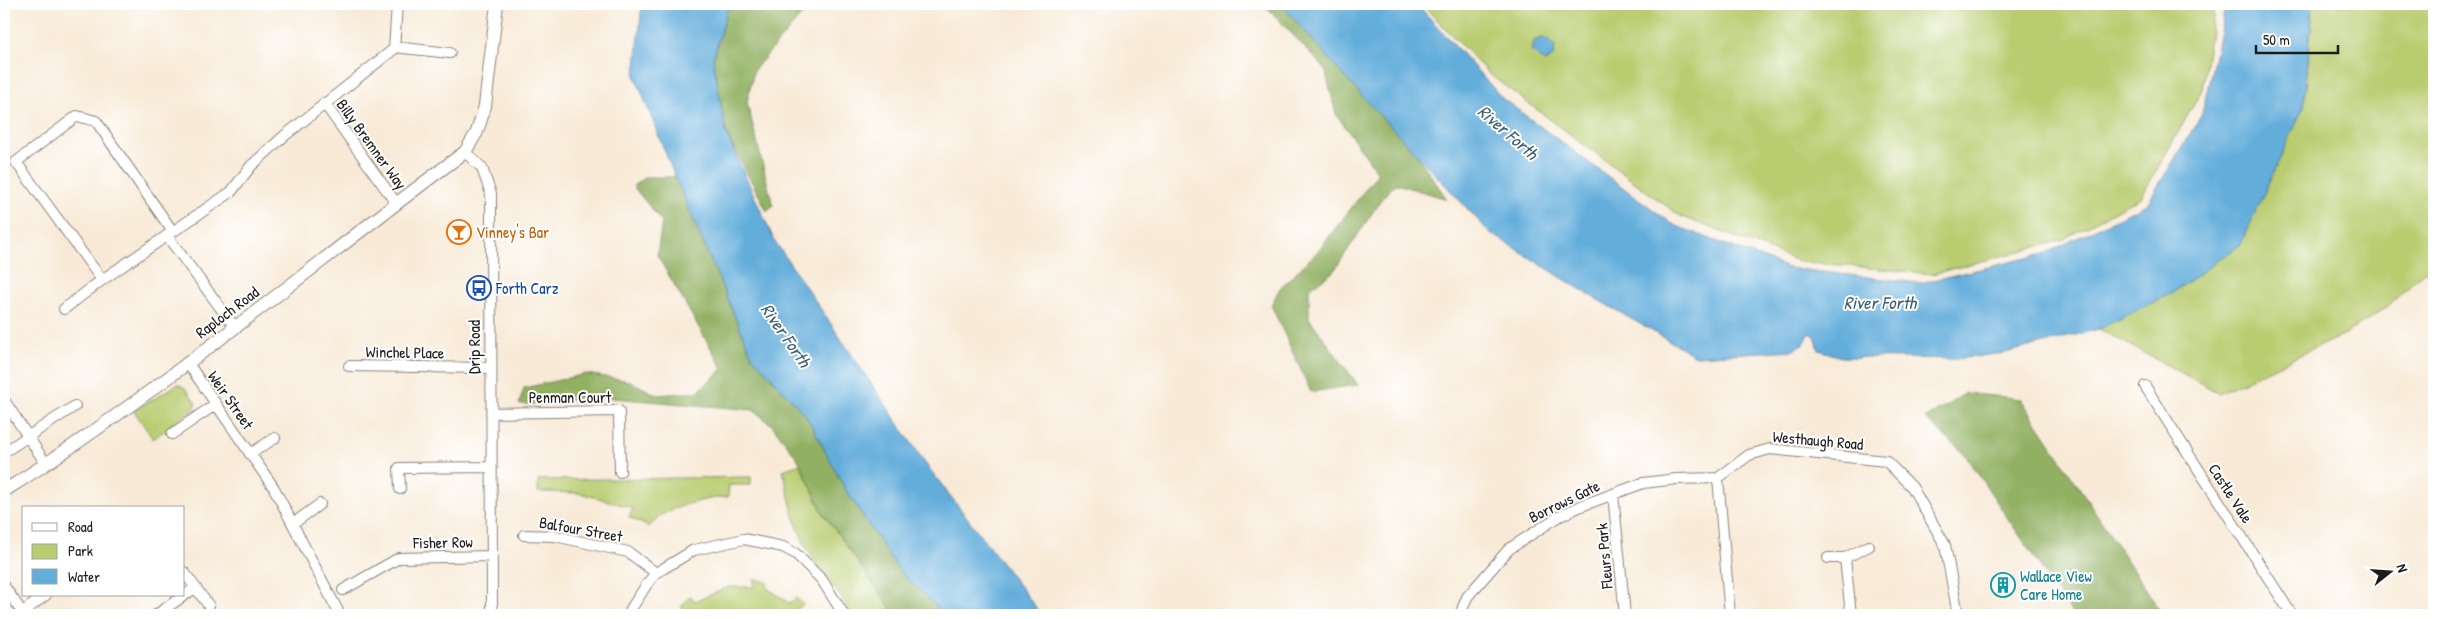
<svg xmlns="http://www.w3.org/2000/svg" width="2438" height="619" font-family="'Patrick Hand',sans-serif">
	<style>
		.green { fill: #b9cc70; stroke: #6a7446 }
		.forest { fill: #92b062; stroke: #57663f }
		.water { fill: #63addb; stroke: #40647c }
		.lines { fill: none; stroke-linecap: round; stroke-linejoin: round }
		.minor-casing { stroke: #8a837a; stroke-width: 12 }
		.tertiary-casing { stroke: #8a837a; stroke-width: 14 }
		.minor { stroke: #fff; stroke-width: 10 }
		.tertiary { stroke: #fff; stroke-width: 12 }
		.labels { text-anchor: middle; dominant-baseline: central; stroke-width: 4; stroke-linejoin: round; paint-order: stroke }
		.street-label { font-size: 16px; fill: #1c1c1c; stroke: #fff }
		.food-label { font-size: 16px; fill: #c56008; stroke: #fff; text-anchor: start }
		.transit-label { font-size: 16px; fill: #164399; stroke: #fff; text-anchor: start }
		.culture-label { font-size: 16px; fill: #0d838f; stroke: #fff; text-anchor: start }
		.water-label { font-size: 18px; font-style: italic; fill: #3c5d72; stroke: #fff }
	</style>
	<rect width="100%" height="100%" fill="#fff"/>
	<filter id="ink" filterUnits="userSpaceOnUse"><feTurbulence type="fractalNoise" baseFrequency=".02" numOctaves="2"/><feDisplacementMap in="SourceGraphic" scale="10" xChannelSelector="R" yChannelSelector="G"/><feConvolveMatrix kernelMatrix="1 2 1 2 8 2 1 2 1" color-interpolation-filters="sRGB"/></filter>
	<filter id="wash" filterUnits="userSpaceOnUse"><feTurbulence type="fractalNoise" baseFrequency=".0096" numOctaves="4" result="noise"/><feDisplacementMap in="SourceGraphic" scale="20" xChannelSelector="R" yChannelSelector="G"/><feGaussianBlur stdDeviation="1.12" result="paint"/><feColorMatrix in="noise" values="0 0 0 0 0 0 0 0 0 0 0 0 0 0 0 0 0 1.4 0 .05"/><feComposite in="paint" operator="in"/></filter>
	<g filter="url(#wash)">
		<rect width="100%" height="100%" fill="#f8ead7"/>
		<path class="green" d="M1422,4H2215L2202,90L2142,196L2062,240L1933,274L1798,261L1680,216L1489,74Z
			M2313,4H2434V262L2386,308L2360,325L2337,338L2219,393L2099,329L2174,292L2304,106Z
			M178,384L185,388L196,403L194,409L153,439L134,411Z
			M800,464L823,513L896,615H851C841,593 825,577 812,557C795,531 790,500 783,470Z
			M751,477V485H729L728,497C710,497 675,506 660,516C656,519 652,524 649,527L629,517L633,508L580,493L538,492V480Z
			M754,579L767,582V588L789,603L796,598L803,604L796,611L798,615H686L688,612L681,607L690,596L696,601L729,587H754Z"/>
		<path class="forest" d="M729,4H811L754,70L747,102L773,206L767,211L726,133L713,59Z
			M1264,4H1274L1285,8L1395,123L1447,199L1396,184L1382,198L1334,271L1309,289V318L1358,385L1311,392L1271,305L1280,288L1318,251L1378,173L1336,114L1325,69Z
			M645,177H675L752,356L807,417L847,492L900,572L936,606L942,615H896L823,513L798,459L771,424L753,410L590,396L548,404H519L524,388L586,374L630,381L657,395L697,392L723,369L657,255L662,222L633,186Z
			M1966,393L2021,399L2163,615H2073L1964,453L1925,419Z"/>
		<path class="water" d="M642,4H729L713,59L726,133L774,240L925,463L1042,615H942L936,606L900,572L847,492L807,417L752,356L675,177L635,76Z
			M1281,4H1417L1503,99L1674,225L1788,268L1920,283L2044,254L2147,204L2202,114L2226,4H2313L2304,106L2241,244L2174,292L2099,329L2005,353L1956,359L1902,358L1841,357L1819,350L1815,336L1810,333L1805,342L1795,350L1696,356L1591,296L1489,232L1353,86Z
			M1543,38L1555,45L1554,56L1545,62L1531,51L1534,41Z"/>
	</g>
	<g filter="url(#ink)">
		<g class="lines">
			<defs>
				<path id="minor" d="M394,47L450,53
					M324,103L396,203
					M465,152L482,168L491,194L492,615
					M173,232L96,121L77,116L16,162L102,280L231,192L251,166L283,137L394,49L397,4
					M167,236L234,326
					M64,309L102,280
					M187,362L274,488L340,615
					M349,366L490,368
					M2145,386L2292,615
					M4,400L46,464
					M491,413L619,411L620,472
					M172,434L216,404
					M4,452L75,406
					M250,454L275,438
					M1718,478L1749,455L1770,449L1886,461L1912,487L1945,545L1957,609L1961,615
					M1718,478L1730,615
					M400,489L399,468L491,467
					M1613,494L1625,615
					M294,523L320,504
					M524,535L555,536L628,552L656,573
					M1828,558H1845L1869,546
					M1845,558L1851,615
					M184,572L209,606
					M4,586L24,615
					M343,590L399,558L492,556
					M23,612L46,595
					M156,615L195,588
					M630,615L631,609L647,584L656,573L694,550L744,539L783,547L796,554L822,580L844,615
					M1460,615L1467,597L1509,549L1558,517L1581,506L1643,483L1677,479L1718,478"/>
				<path id="tertiary" d="M4,491C165,389 312,265 465,152L477,132L485,106L497,4"/>
			</defs>
			<use href="#minor" class="minor-casing"/>
			<use href="#tertiary" class="tertiary-casing"/>
			<use href="#minor" class="minor"/>
			<use href="#tertiary" class="tertiary"/>
		</g>
	</g>
	<defs>
		<symbol id="bar-ring" viewBox="-11 -11 22 22"><circle r="9.5" fill="#fff" stroke="#e8710a" stroke-width="1.5"/><path d="M-6-5H6L.8 .8V4.5H3.5V6h-7V4.5H-.8V.8Z" fill="#e8710a"/></symbol>
		<symbol id="bus-ring" viewBox="-11 -11 22 22"><circle r="9.5" fill="#fff" stroke="#1a4fb4" stroke-width="1.5"/><path d="M-5-6H5V4H4V6H2V4H-2V6H-4V4H-5ZM-3.5-4V0h7V-4ZM-3.5 1.2v1.5H-2V1.2ZM2 1.2v1.5H3.5V1.2Z" fill="#1a4fb4"/></symbol>
		<symbol id="building-ring" viewBox="-11 -11 22 22"><circle r="9.5" fill="#fff" stroke="#0f9aa8" stroke-width="1.5"/><path d="M-4-6H4V6H1V3H-1V6H-4ZM-2.5-4.3h1.7v1.8h-1.7ZM.8-4.3h1.7v1.8H.8ZM-2.5-1h1.7V.8h-1.7ZM.8-1h1.7V.8H.8Z" fill="#0f9aa8"/></symbol>
	</defs>
	<g fill-rule="evenodd">
		<use href="#bar-ring" x="445" y="218" width="28" height="28"/>
		<use href="#bus-ring" x="465" y="274" width="28" height="28"/>
		<use href="#building-ring" x="1989" y="571" width="28" height="28"/>
	</g>
	<g class="labels">
		<g class="street-label">
			<text transform="translate(372 144) rotate(54)">Billy Bremner Way</text>
			<text transform="translate(227 312) rotate(-37)">Raploch Road</text>
			<text transform="translate(474 347) rotate(-90)">Drip Road</text>
			<text transform="translate(405 352) rotate(1)">Winchel Place</text>
			<text x="570" y="397">Penman Court</text>
			<text transform="translate(231 400) rotate(55)">Weir Street</text>
			<text transform="translate(1818 440) rotate(5)">Westhaugh Road</text>
			<text transform="translate(2231 493) rotate(57)">Castle Vale</text>
			<text transform="translate(1564 501) rotate(-26)">Borrows Gate</text>
			<text transform="translate(581 529) rotate(10)">Balfour Street</text>
			<text transform="translate(443 542) rotate(-1)">Fisher Row</text>
			<text transform="translate(1604 556) rotate(-95)">Fleurs Park</text>
		</g>
		<g class="food-label">
			<text x="476" y="232">Vinney's Bar</text>
		</g>
		<g class="transit-label">
			<text x="496" y="288">Forth Carz</text>
		</g>
		<g class="culture-label">
			<text x="2020" y="576">Wallace View<tspan x="2020" dy="18">Care Home</tspan></text>
		</g>
		<g class="water-label">
			<text transform="translate(1508 132) rotate(41)">River Forth</text>
			<text x="1880" y="302">River Forth</text>
			<text transform="translate(786 335) rotate(55)">River Forth</text>
		</g>
	</g>
	<rect width="2438" height="619" fill="none" stroke="#fff" stroke-width="20"/>
	<rect x="22" y="506" width="162" height="90" fill="#ffffff" stroke="#a4a4a4"/>
	<rect x="32" y="523" width="25" height="8" fill="#ffffff" stroke="#a4a4a4"/>
	<text x="68" y="532" font-size="15" fill="#1c1c1c">Road</text>
	<rect x="32" y="544" width="25" height="15" fill="#b9cc70" stroke="#a4a4a4"/>
	<text x="68" y="556" font-size="15" fill="#1c1c1c">Park</text>
	<rect x="32" y="569" width="25" height="15" fill="#63addb" stroke="#a4a4a4"/>
	<text x="68" y="582" font-size="15" fill="#1c1c1c">Water</text>
	<g transform="translate(2390 572) rotate(73)" stroke="#ffffff" stroke-width="4" paint-order="stroke">
	<path d="M0-4L9 19L0 12L-9 19Z" fill="#1c1c1c"/>
	<text y="-8" font-size="14" font-weight="bold" text-anchor="middle" fill="#1c1c1c">N</text>
	</g>
	<path d="M2256 45v8h82v-8" fill="none" stroke="#1c1c1c" stroke-width="2.5"/>
	<text x="2263" y="45" font-size="15" fill="#1c1c1c" stroke="#ffffff" stroke-width="4" paint-order="stroke">50 m</text>
</svg>
